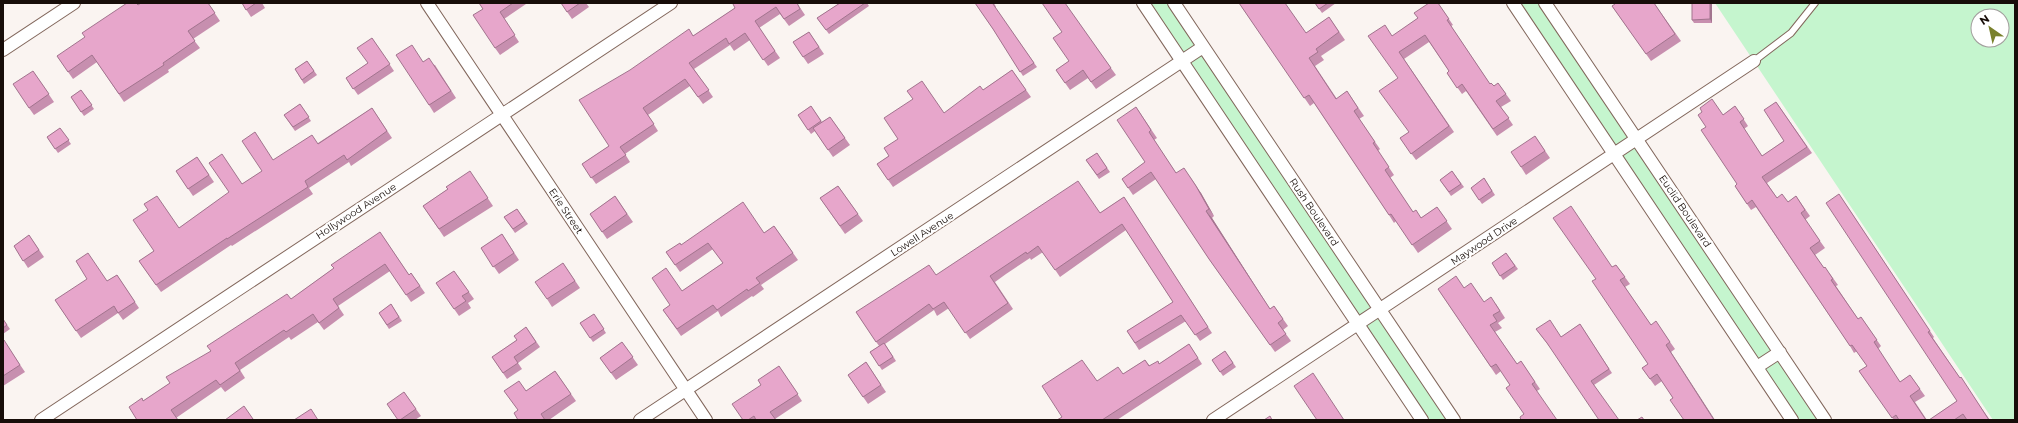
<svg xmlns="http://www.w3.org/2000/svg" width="2018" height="423" font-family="Montserrat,sans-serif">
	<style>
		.green { fill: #c5f5ce; fill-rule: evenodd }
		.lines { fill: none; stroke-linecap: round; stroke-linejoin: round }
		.lane-casing { stroke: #82675c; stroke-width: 8 }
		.street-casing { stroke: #82675c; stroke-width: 14 }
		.lane { stroke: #fff; stroke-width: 6 }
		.street { stroke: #fff; stroke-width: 12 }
		.wall { fill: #c78faf }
		.shaded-wall { fill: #a2748e }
		.building { fill: #e7a6cb; stroke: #a2748e }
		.labels { text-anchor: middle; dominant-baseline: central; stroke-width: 4; stroke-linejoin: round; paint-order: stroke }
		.street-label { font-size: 10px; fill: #170d09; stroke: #fff }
	</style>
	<rect width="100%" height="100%" fill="#faf4f1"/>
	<path class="green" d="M1143,3H1174L1454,420H1422Z
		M1513,3H1545L1825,420H1792Z
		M1715,3H2015V420H1993ZM1978,16H2002V40H1978Z"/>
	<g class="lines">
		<defs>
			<path id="lane" d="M1754,61L1791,33L1815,3"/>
			<path id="street" d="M427,3L706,420
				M1143,3L1422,420
				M1174,3L1454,420
				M1513,3L1792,420
				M1545,3L1825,420
				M3,50L74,3
				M1757,367L1780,352
				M41,420L671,3
				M640,420L1203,47
				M1213,420L1754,61"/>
		</defs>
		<use href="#lane" class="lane-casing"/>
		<use href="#street" class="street-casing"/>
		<use href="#lane" class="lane"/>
		<use href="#street" class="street"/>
	</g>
	<path class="wall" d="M208,3L220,21L193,39L200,48L168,70L169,72L124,102L97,62L73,79L57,56Z
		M242,3H262L265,8L251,17Z
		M479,3H525L526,4L504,19L519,42L500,55L495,48L483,9Z
		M561,3H586L589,7L572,19Z
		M797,3L805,15L789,26L780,14L759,28L780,58L768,66L750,40L734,51L730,45L694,69L713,97L703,104L690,86L648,115L658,131L625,154L630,162L596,184L582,164L609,146L693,36L735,8Z
		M840,3H867L869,6L829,34L817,18Z
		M975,3H994L996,7L995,8L1037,67L1023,76L993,29Z
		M1239,3L1306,33L1329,17L1345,40L1321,56L1324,60L1315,66L1337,99L1347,91L1364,116L1359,119L1380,149L1378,151L1394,175L1390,178L1413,212L1421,218L1437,207L1452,229L1418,253L1396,221L1394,223L1389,215L1314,103L1310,106Z
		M1315,3H1336L1322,13Z
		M1438,3L1453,25L1451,26L1490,84L1494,86L1498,83L1511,101L1501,107L1513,125L1497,136L1466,91L1462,94L1447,73L1449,71L1429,42L1404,59L1454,132L1416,160L1400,138L1409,132L1398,78L1393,36L1418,18Z
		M1654,3L1681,41L1651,61L1612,6Z
		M1692,3H1712V23H1694L1692,20Z
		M1075,18L1116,75L1096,89L1088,78L1070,90L1056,70L1069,61Z
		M809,32L824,54L808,64L793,42Z
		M372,38L394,71L358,95L346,78L368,63Z
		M307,61L317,75L304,84L295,69Z
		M423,62L435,65L456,98L434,113L429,105Z
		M1012,70L1031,97L893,187L877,164L983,90Z
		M33,71L54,102L34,115L29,108Z
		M81,90L94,109L84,116L71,97Z
		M1776,102L1812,153L1767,183L1777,198L1788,202L1796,196L1810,216L1805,220L1825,248L1815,255L1824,268L1830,274L1838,285L1836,286L1858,319L1861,317L1881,346L1878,349L1900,382L1910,375L1925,396L1915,402L1927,420H1894L1859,371L1867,366L1857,351L1854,353L1850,346L1756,207L1751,210L1735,186L1737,184L1723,115L1735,106L1748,126L1744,129L1762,156L1784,141Z
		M300,104L311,121L295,131L284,115Z
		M811,106L822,122L830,117L850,145L833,157L815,131L811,134L798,115Z
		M1136,107L1157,138L1154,140L1176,173L1201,193L1214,216L1212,218L1270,309L1274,306L1288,326L1283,330L1291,341L1275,352L1209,259L1156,179L1133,195L1122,179L1145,162Z
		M372,108L392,138L351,166L349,162L309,188L313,194L232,246L231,245L161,292L139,261L154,251L148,210L179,228L242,184L262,171L274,160L318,143Z
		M60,128L71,144L58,153L47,137Z
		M1535,136L1550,158L1526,175L1521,167Z
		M1097,153L1110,172L1099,179L1086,160Z
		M197,157L214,182L193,196L176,171Z
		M1452,171L1464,187L1451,196L1440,180Z
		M1484,178L1495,195L1482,204L1471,188Z
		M475,179L493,206L444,237L423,206L448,189Z
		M838,186L863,221L845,234L820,198Z
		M1839,194L1934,337L1933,338L1960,378L1990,420H1929L1957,401Z
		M615,196L633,222L607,239L590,214Z
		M1124,197L1212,333L1200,341L1186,321L1139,350L1127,331L1173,302L1126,230L1060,277L1043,252L1031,260L1030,258L1006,274L995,282L1013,309L970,339L949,308L937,316L934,310L885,344L896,361L882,370L870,352L879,346L856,312L936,275L1100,213Z
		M517,209L528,224L515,233L504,217Z
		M774,226L798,260L761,285L764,289L753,297L752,296L721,317L718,311L681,336L663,310L670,305L682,291L723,263L713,249L680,272L666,252L681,245L764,233Z
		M380,232L409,275L411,273L425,293L411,302L390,271L338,306L344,315L324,330L318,322L291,340L289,337L240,370L245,378L225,392L221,387L176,418L143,401L170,383L211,351L291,299L334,268Z
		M502,234L519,260L499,274L481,248Z
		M29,235L44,257L28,268L14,246Z
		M1506,253L1518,269L1503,280L1492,263Z
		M563,263L580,288L552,307L547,299Z
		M1616,265L1630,284L1625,287L1651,325L1661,329L1675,349L1671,352L1673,398L1662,381L1655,386L1642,368L1648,364L1596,279Z
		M454,271L474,299L468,303L471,308L459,316L436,283Z
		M117,275L139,308L123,320L118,313L81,338L55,300L107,281Z
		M1465,288L1484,302L1496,304L1505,318L1498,323L1502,328L1495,332L1517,364L1521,361L1540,389L1537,391L1524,414L1510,385L1501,371L1496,375L1438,289Z
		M391,304L402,321L389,329L379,313Z
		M594,314L606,333L593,342L580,323Z
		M3,319L10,329L3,334Z
		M1580,324L1612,373L1594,385L1603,398L1549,346L1536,329L1561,337Z
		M526,327L540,347L518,363L522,369L507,379L492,357L517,340Z
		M3,341L8,347L25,372L3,386Z
		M622,342L638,365L616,380L600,358Z
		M1189,344L1202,364L1117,420H1057L1062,417L1097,381L1123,374L1145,360L1150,366L1159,364Z
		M1225,351L1236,367L1223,376L1212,360Z
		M866,362L886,392L868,404L848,375Z
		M779,366L802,401L775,419L776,420H743L761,385Z
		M555,371L576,401L549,420H518V410L526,391Z
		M404,392L421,416L415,420H398Z"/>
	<path class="shaded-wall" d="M1710,3H1712V23L1710,19Z
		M1189,175L1201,193L1214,216L1209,209Z
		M1206,211L1212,218L1275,317L1270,309Z
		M1666,345L1671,352L1715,420H1714Z"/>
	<path class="building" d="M127,3H136L138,5L141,3H208L215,13L188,31L195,41L163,63L164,65L119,94L92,55L68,72L57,56L85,37L82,33Z
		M242,3H256L246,10Z
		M479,3H513L500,12L515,35L495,48L473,15L483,9Z
		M561,3H580L567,12Z
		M734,3H797L800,9L784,19L776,7L755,21L775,51L763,60L745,33L729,44L726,38L689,63L709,90L698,97L685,79L643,108L654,124L620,147L626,155L591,178L582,164L609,146L579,100L630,70L689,29L693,36L735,8L733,4Z
		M840,3H865L826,30L817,18Z
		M975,3H994L993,4L1034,63L1020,72L993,29Z
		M1042,3H1065L1111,68L1091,82L1083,70L1065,83L1056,70L1069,61L1053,38L1062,32Z
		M1239,3H1285L1306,33L1329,17L1339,32L1316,49L1318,52L1309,58L1336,99L1347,91L1358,108L1354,111L1375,142L1373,143L1389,167L1385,170L1413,212L1416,210L1421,218L1437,207L1447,221L1412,245L1391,214L1389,215L1309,95L1304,98Z
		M1315,3H1328L1319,9Z
		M1429,3H1438L1449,19L1447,20L1490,84L1491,83L1494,86L1498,83L1506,94L1496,101L1509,118L1493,129L1462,84L1457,88L1447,73L1449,71L1425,35L1399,52L1449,126L1411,154L1400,138L1409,132L1379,91L1398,78L1368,36L1385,25L1392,36L1418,18L1414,13Z
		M1614,3H1654L1675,34L1646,54L1612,6L1615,4Z
		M1692,3H1710V19L1692,20Z
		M809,32L819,47L803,57L793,42Z
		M372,38L390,64L353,89L346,78L368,63L357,48Z
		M412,45L423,62L429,58L451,91L429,105L396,55Z
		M307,61L314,71L302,80L295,69Z
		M1012,70L1026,90L888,180L877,164L889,156L884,148L898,139L884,118L913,99L907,91L922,81L944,113L980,86L983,90Z
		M33,71L49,94L29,108L13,84Z
		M81,90L92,105L81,112L71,97Z
		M1712,99L1723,115L1735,106L1744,119L1740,122L1762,156L1784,141L1764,110L1776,102L1807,147L1762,177L1777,198L1782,194L1788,202L1796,196L1805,210L1801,213L1820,241L1810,248L1824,268L1825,267L1833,279L1831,280L1858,319L1861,317L1877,340L1874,342L1900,382L1910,375L1920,389L1910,396L1926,420H1899L1896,415L1892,418L1859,371L1867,366L1852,345L1850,346L1752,200L1747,204L1735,186L1737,184L1701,130L1706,127L1698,115L1702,112L1700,108Z
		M300,104L309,117L293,127L284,115Z
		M811,106L821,121L808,130L798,115Z
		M1136,107L1151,130L1149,132L1176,173L1184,168L1196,186L1209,209L1206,211L1270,309L1274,306L1283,319L1278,323L1286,334L1270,345L1209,259L1151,172L1128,188L1122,179L1145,162L1117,120Z
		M372,108L387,131L347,160L344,155L305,181L308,187L227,239V238L156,285L139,261L154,251L133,220L148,210L144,204L157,196L179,228L229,192L209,163L222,154L242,184L262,171L242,141L255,132L273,160L312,135L318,144Z
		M830,117L845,138L828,150L813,128Z
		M60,128L69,140L55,149L47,137Z
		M1535,136L1545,151L1521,167L1511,152Z
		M1097,153L1107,168L1097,175L1086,160Z
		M197,157L209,175L188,189L176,171Z
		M470,171L488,198L439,229L423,206L448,189L446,187Z
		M1452,171L1461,184L1449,192L1440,180Z
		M1484,178L1492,191L1479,200L1471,188Z
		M1078,181L1100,213L1124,197L1208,327L1195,335L1181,315L1135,343L1127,331L1173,302L1122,224L1055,270L1038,246L1027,254L1026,252L990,276L1008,303L965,333L944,302L933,309L929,304L876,342L856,312L929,265L936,275Z
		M838,186L858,214L840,226L820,198Z
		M1839,194L1930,331L1928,332L1960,378L1961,377L1989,420H1967L1963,414L1954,420H1929L1957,401L1826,203Z
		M615,196L627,214L602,232L590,214Z
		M743,202L764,233L774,226L793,253L756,278L760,283L748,291L747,289L717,310L713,305L677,329L663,310L670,305L652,278L666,268L682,291L723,263L708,243L675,265L666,252L680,243L681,245Z
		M1571,206L1612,267L1616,265L1625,277L1620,280L1651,325L1656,321L1670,342L1666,345L1714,420H1684L1670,400L1673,398L1657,374L1650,379L1642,368L1648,364L1592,281L1596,279L1553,218Z
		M517,209L525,221L513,229L504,217Z
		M380,232L409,275L411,273L420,286L406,295L385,264L333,299L339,308L319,323L313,314L286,332L284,330L235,363L240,371L220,385L216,380L171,410L178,420H137L129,407L142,398L143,401L170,383L166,377L211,351L207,346L287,294L291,299L334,268L331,265Z
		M502,234L514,253L493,267L481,248Z
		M29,235L39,250L23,261L14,246Z
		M88,253L107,281L117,275L135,302L118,313L114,306L76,331L55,300L87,279L76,261Z
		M1506,253L1515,266L1500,276L1492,263Z
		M563,263L575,281L547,299L535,282Z
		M454,271L469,292L462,296L466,301L454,309L436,283Z
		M1456,276L1464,288L1471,283L1484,302L1491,297L1500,311L1493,315L1497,321L1490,325L1517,364L1521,361L1535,382L1532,384L1557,420H1521L1520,417L1524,414L1506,388L1510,385L1496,364L1491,367L1438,289Z
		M391,304L399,317L387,325L379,313Z
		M594,314L604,329L590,338L580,323Z
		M3,319L7,325L3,328Z
		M1550,320L1561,337L1580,324L1609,369L1591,381L1619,420H1599L1547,343L1536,329Z
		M526,327L536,342L514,357L518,363L503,373L492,357L517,340L514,336Z
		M4,340L20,365L3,376V341Z
		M622,342L633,357L611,373L600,358Z
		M884,343L893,357L879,366L870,352Z
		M1189,344L1198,358L1102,420H1057L1062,417L1042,386L1082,360L1097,381L1118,367L1123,374L1145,360L1149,366L1158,361L1159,364Z
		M1225,351L1233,363L1220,372L1212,360Z
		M866,362L881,385L863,397L848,375Z
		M779,366L798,394L770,412L776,420H756L754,416L748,420H743L732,404L761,385L758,380Z
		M555,371L571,394L541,414L545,420H518L514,413L518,410L504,391L519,381L526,391Z
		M1313,373L1344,420H1317L1294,386Z
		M404,392L416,409L400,420H398L387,404Z
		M244,406L253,419L251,420H225Z
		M311,409L318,420H294Z
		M1270,416L1272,420H1264Z
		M1642,417L1644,420H1637Z"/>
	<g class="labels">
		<g class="street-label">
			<text transform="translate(356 211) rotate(-33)">Hollywood Avenue</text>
			<text transform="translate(566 211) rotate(56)">Erie Street</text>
			<text transform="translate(1685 211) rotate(56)">Euclid Boulevard</text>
			<text transform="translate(1314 212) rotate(56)">Rush Boulevard</text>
			<text transform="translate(922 234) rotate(-33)">Lowell Avenue</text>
			<text transform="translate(1484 241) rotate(-34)">Maywood Drive</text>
		</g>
	</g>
	<rect width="2018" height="423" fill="none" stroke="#170d09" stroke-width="8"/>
	<g transform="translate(1990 28) rotate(326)"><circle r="19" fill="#ffffff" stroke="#a29e9d"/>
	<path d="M0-3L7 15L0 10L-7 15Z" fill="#79812c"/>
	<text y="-6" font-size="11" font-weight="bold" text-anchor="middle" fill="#170d09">N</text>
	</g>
</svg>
